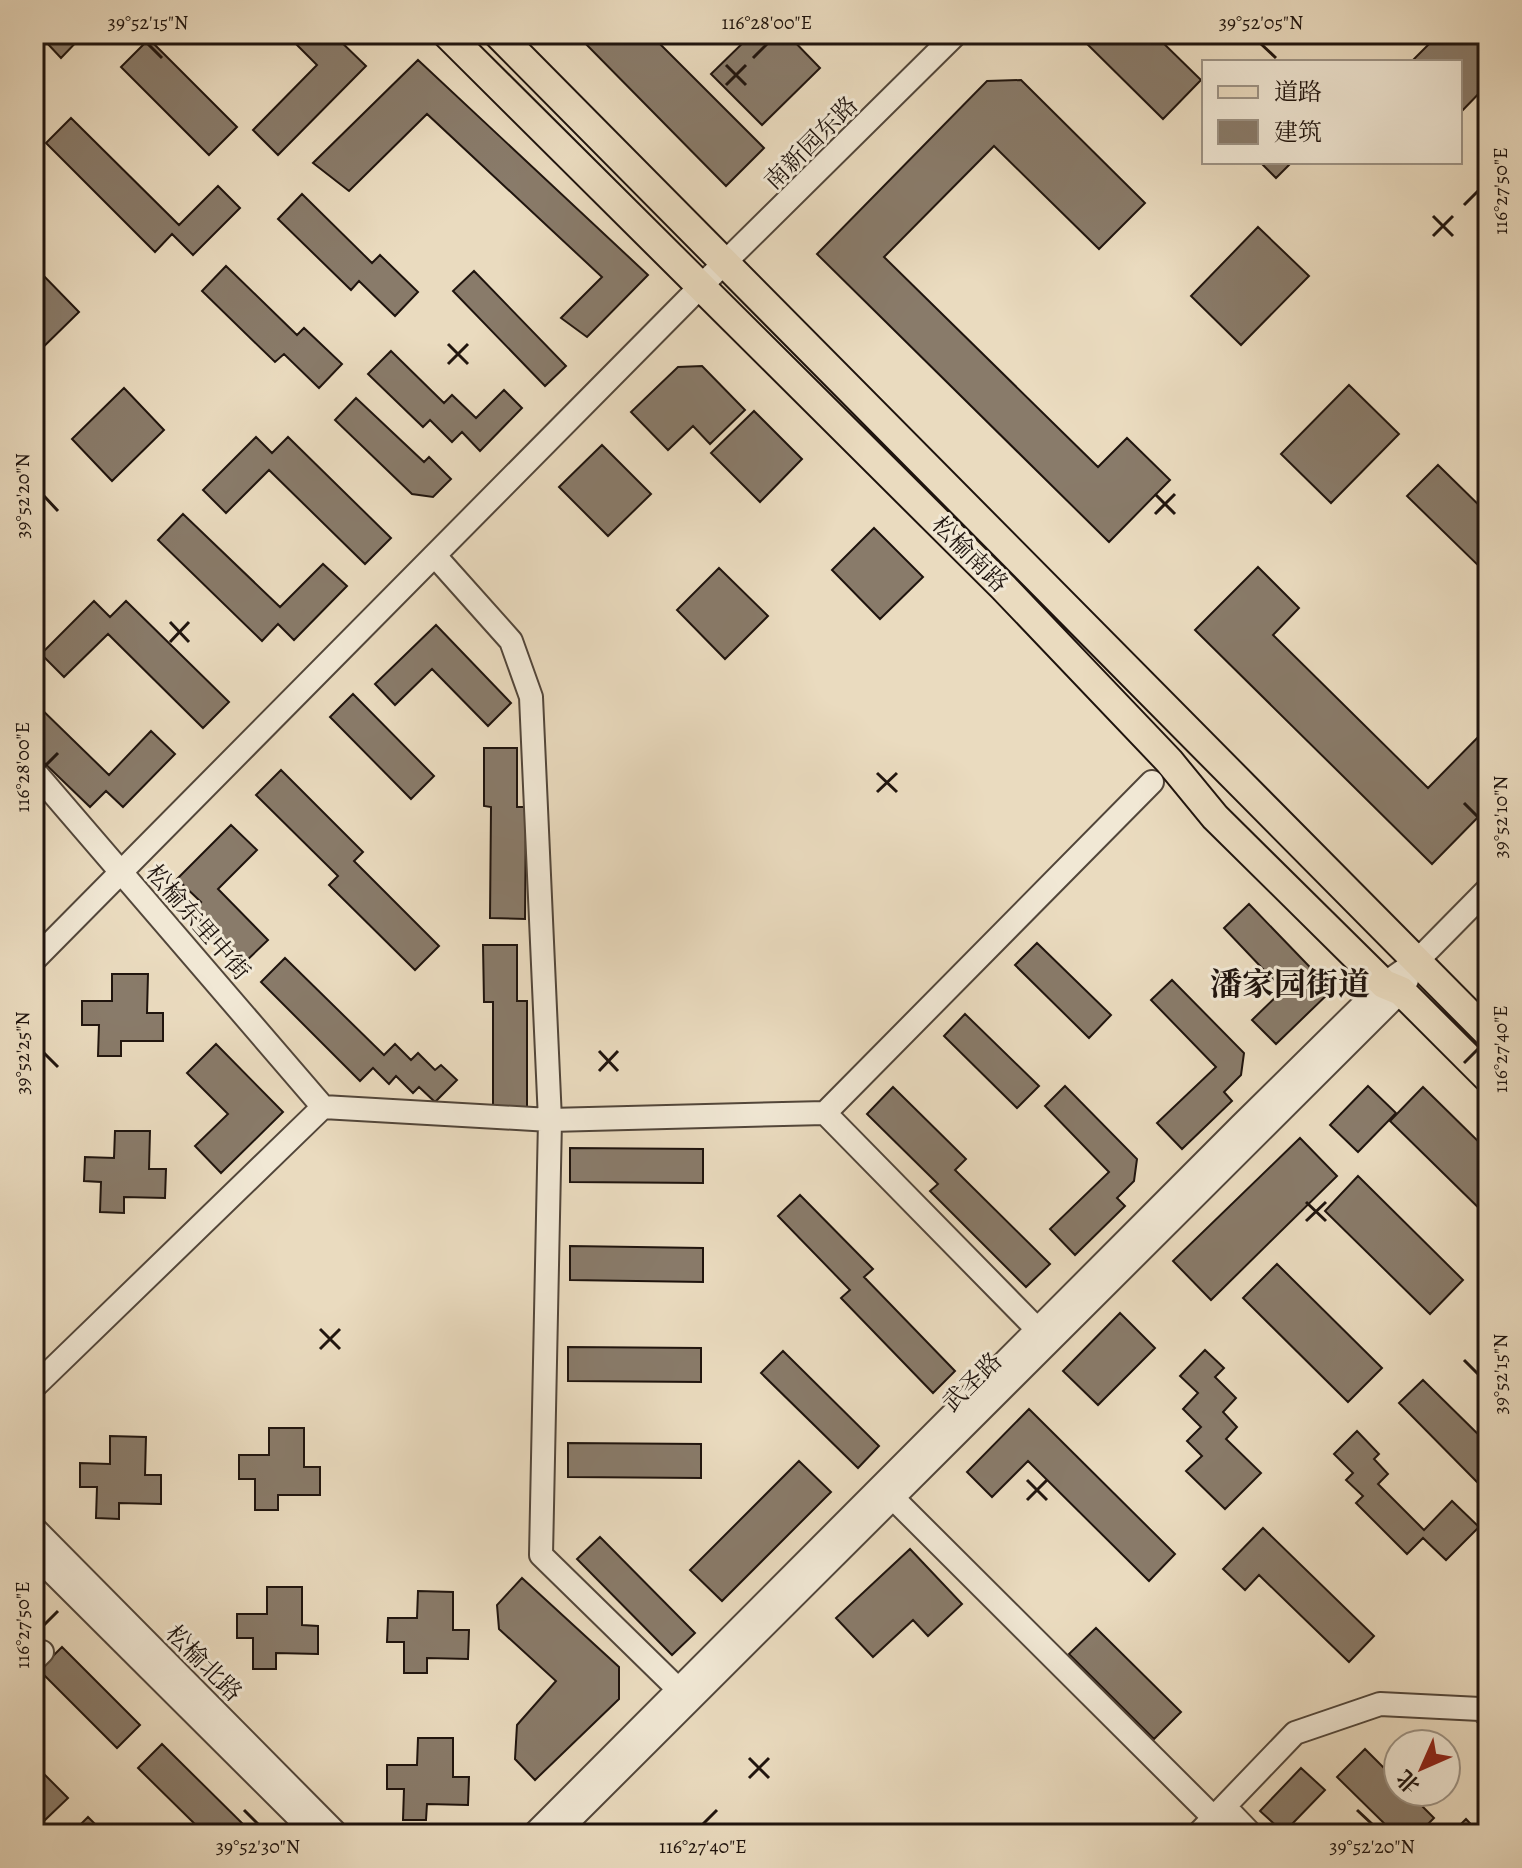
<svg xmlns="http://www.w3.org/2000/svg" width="1522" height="1868" font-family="Alegreya,'Noto Serif SC',serif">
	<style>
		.building { fill: #897b6a; stroke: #1f140e; stroke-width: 2 }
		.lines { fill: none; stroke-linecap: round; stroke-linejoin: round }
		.minor-casing { stroke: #52463a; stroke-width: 26 }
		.major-casing { stroke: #1f140e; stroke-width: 32 }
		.minor { stroke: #f1e8d5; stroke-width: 22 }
		.major { stroke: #eadbbf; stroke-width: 28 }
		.ticks { fill: none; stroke: #1f140e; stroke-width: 3 }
		.labels { text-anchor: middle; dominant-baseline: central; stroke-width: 6; stroke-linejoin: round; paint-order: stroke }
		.street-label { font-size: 24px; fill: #1f140e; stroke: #f1e8d5 }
		.district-label { font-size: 32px; font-weight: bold; fill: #1f140e; stroke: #f1e8d5 }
		.neatline { fill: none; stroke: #1f140e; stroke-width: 3 }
		.ticks-label { font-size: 20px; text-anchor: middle; fill: #1f140e }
	</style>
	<rect width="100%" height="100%" fill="#eadbbf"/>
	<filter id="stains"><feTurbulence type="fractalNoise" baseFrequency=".0025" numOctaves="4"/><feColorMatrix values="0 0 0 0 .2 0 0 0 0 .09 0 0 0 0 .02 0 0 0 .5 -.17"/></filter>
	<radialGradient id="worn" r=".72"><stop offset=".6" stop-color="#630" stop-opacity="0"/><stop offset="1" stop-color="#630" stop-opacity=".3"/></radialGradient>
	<path class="building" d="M52,34H84L61,58L47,43Z
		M286,34H333L366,66L278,155L253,130L317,65Z
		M576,34H650L764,148L726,186Z
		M752,34H787L820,68L762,125L711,74Z
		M1077,34H1154L1201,80L1163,119Z
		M1439,34H1478L1488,44V84L1460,113V62H1411Z
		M149,39L237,127L209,155L121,67Z
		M418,60L648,275L587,337L561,318L602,277L427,114L349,191L313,163Z
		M1021,80L1145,203L1099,249L994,146L884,257L1098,467L1127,438L1170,480L1109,542L817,254L987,81Z
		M71,118L179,225L218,186L240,208L193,255L172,234L155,252L46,143Z
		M1260,162H1292L1276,178Z
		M302,194L372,263L380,255L418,292L395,316L359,281L351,290L278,219Z
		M1258,227L1309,276L1241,345L1191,296Z
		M226,266L297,335L304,328L342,364L319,388L284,354L275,362L202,291Z
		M38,270L79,312L34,356V275Z
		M474,271L566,366L545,386L453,291Z
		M391,351L444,403L452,395L476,418L504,390L522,408L480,451L462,432L452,442L430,420L423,427L368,374Z
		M702,366L745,410L710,444L693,426L668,450L631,412L678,367Z
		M1349,385L1399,434L1331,503L1281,454Z
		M124,388L164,430L112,481L72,439Z
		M356,398L424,462L429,457L451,479L433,497L412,494L335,420Z
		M754,411L802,459L760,502L711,453Z
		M256,437L272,453L288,437L391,538L365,564L269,470L226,513L203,490Z
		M602,445L651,494L608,536L559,487Z
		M1438,465L1488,514V575L1407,496Z
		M183,514L280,607L323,564L347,586L294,640L278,624L262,641L158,540Z
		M874,528L923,577L880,619L832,570Z
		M1258,567L1299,608L1273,635L1428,788L1488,727V807L1432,864L1195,630Z
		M719,568L768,616L725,659L677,610Z
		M94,601L110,617L126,601L229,702L203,728L108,634L64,677L41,654Z
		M436,625L511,703L488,726L432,669L395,705L375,684Z
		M353,694L434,776L411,799L330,717Z
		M34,702L109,775L151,731L175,754L123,807L106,791L90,807L34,753Z
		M484,748H517V807H526L525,919L490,918L491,807L484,806Z
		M281,770L363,852L354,861L439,946L415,970L329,885L338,876L256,795Z
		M231,825L257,850L218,889L268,940L243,964L191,912L201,902L177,879Z
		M1249,904L1332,990L1276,1044L1252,1020L1283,990L1224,928Z
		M1037,943L1111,1015L1089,1038L1015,965Z
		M483,945H517V1001H527V1112H493V1002H484Z
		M285,958L384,1055L395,1044L411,1060L418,1053L435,1070L441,1065L457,1080L435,1102L419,1087L413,1093L396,1076L389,1084L373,1068L360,1081L261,982Z
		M112,974H148L147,1013H163V1041H121V1056H98L99,1025H82V1001H112Z
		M1172,980L1244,1053L1241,1075L1224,1092L1232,1101L1182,1149L1157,1123L1216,1067L1151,1000Z
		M965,1014L1039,1086L1017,1108L944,1036Z
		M216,1044L283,1112L221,1173L195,1146L228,1114L187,1073Z
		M1065,1086L1137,1159L1134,1181L1117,1198L1125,1206L1075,1255L1050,1229L1109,1172L1045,1106Z
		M1368,1086L1396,1113L1358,1152L1330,1125Z
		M893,1087L966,1159L955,1170L1050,1264L1026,1287L930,1191L938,1184L867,1114Z
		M1423,1087L1488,1151V1217L1390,1121Z
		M115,1131H150L149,1169H166L165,1198L124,1197V1213L100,1212L101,1182L84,1181L85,1157L114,1158Z
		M1300,1138L1337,1176L1211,1300L1173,1261Z
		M570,1148L703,1149V1183L570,1182Z
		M1358,1176L1463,1280L1430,1314L1325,1211Z
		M800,1195L873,1269L864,1277L955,1371L933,1393L841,1298L850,1290L778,1216Z
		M570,1246L703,1248V1282L570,1280Z
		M1277,1264L1382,1368L1348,1402L1243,1298Z
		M1120,1313L1155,1348L1098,1405L1063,1371Z
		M1488,1327V1346L1479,1337Z
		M568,1347L701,1348V1382L568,1381Z
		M1205,1350L1224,1368L1215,1377L1236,1398L1223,1412L1237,1427L1226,1439L1261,1473L1225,1509L1186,1471L1202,1456L1187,1441L1201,1427L1183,1409L1198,1393L1180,1376Z
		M783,1351L879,1446L858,1468L761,1373Z
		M1423,1380L1488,1444V1475L1479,1484L1399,1403Z
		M1029,1409L1175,1554L1149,1581L1028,1461L992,1497L967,1472Z
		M269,1428H304V1467H320V1495H278V1510H255V1479H239V1455H269Z
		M1357,1431L1379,1454L1374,1459L1388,1474L1378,1484L1424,1530L1452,1501L1479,1527L1446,1560L1423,1538L1407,1554L1356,1503L1363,1496L1346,1480L1353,1473L1334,1454Z
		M110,1436L146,1437L145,1475H161V1504L119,1503V1519L96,1518L97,1487H80V1463L110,1464Z
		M568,1443L701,1444V1478L568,1477Z
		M799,1461L831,1492L722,1601L690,1570Z
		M1263,1528L1374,1636L1349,1662L1259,1575L1245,1590L1223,1569Z
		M600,1537L695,1633L672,1655L577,1559Z
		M910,1549L962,1604L928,1636L913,1620L873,1657L836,1618Z
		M522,1578L619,1667V1699L535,1780L515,1759L517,1725L556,1681L499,1629L497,1605Z
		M267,1587H302V1625L318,1626V1654L276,1653V1669H253V1638H237V1614H267Z
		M418,1591L453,1592V1630H469L468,1659L427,1658V1673H404V1642H387L388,1618H417Z
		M34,1623L42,1631L34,1639Z
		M1096,1628L1181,1712L1154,1739L1069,1654Z
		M62,1647L140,1725L117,1748L39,1670Z
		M418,1738H453V1777H469L468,1805L427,1804L426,1820H403L404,1789H387V1765H417Z
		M162,1744L253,1834H205L138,1768Z
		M1365,1749L1398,1782V1792H1408L1434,1818L1418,1834H1395L1337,1777Z
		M34,1764L68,1798L45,1820L34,1809Z
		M1301,1768L1325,1790L1293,1823L1305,1834H1279L1282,1831L1260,1811Z
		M88,1817L105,1834H71Z
		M1466,1819L1480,1834H1451Z"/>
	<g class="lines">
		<defs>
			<path id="minor" d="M436,557L511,641L531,697L550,1120L541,1555L678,1689
				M34,771L323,1107
				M34,960L701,286L956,34
				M825,1113L1152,782
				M34,1387L323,1107L550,1120L825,1113L1037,1329
				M893,1498L1214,1818
				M34,1528L337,1834
				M34,1554L315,1834
				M34,1660L42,1652
				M1225,1807L1251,1834
				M562,1828L1401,991L1407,980
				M534,1834L1241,1125L1384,984L1417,961L1488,889
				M1198,1834L1295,1733L1380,1704L1480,1709L1488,1715"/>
			<path id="major" d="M447,34L1004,588L1169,761L1215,817L1384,984L1401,991L1488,1078
				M498,34L1488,1033"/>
		</defs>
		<use href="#minor" class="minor-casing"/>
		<use href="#major" class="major-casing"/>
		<use href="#minor" class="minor"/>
		<use href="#major" class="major"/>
	</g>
	<path class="ticks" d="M148,44L162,58M1261,44L1276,58M753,58L767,44M726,65L746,85M726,85L746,65M1464,205L1478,191M1433,216L1453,236M1433,236L1453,216M448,344L468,364M448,364L468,344M1155,494L1175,514M44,496L58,511M1155,514L1175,494M170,622L189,642M170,642L189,622M44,767L58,753M877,773L897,792M877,792L897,773M1464,803L1478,817M599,1051L618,1071M44,1053L58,1067M1464,1063L1478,1049M599,1071L618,1051M1306,1202L1326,1221M1306,1221L1326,1202M320,1329L340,1349M320,1349L340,1329M1464,1360L1478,1374M1027,1480L1047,1500M1027,1500L1047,1480M44,1625L58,1611M749,1758L769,1778M749,1778L769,1758M244,1810L258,1824M1357,1810L1372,1824M703,1824L717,1810"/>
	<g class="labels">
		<g class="street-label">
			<text transform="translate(811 143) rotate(-45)">南新园东路</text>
			<text transform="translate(970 554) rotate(45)">松榆南路</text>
			<text transform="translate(198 922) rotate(49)">松榆东里中街</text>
			<text transform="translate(972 1382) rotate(-45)">武圣路</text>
			<text transform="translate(204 1663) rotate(45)">松榆北路</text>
		</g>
		<g class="district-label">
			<text x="1290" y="984">潘家园街道</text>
		</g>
	</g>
	<rect width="1522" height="1868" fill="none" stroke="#eadbbf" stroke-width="88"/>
	<rect x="1202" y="60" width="260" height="104" fill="#f1e8d5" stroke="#9d9385" stroke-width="2"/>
	<rect x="1218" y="86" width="40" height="12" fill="#eadbbf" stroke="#9d9385" stroke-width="2"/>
	<text x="1274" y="100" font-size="24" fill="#1f140e">道路</text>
	<rect x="1218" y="120" width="40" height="24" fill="#897b6a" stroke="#9d9385" stroke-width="2"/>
	<text x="1274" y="140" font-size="24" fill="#1f140e">建筑</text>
	<g transform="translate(1422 1768) rotate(225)"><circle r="38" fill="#f1e8d5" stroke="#9d9385" stroke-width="2"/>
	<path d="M0-6L14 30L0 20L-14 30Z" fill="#8f2418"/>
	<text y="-12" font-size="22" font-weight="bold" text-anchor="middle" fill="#1f140e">北</text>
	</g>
	<rect x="44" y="44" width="1434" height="1780" class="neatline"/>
	<g class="ticks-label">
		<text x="148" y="29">39°52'15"N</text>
		<text x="767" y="29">116°28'00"E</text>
		<text x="1261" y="29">39°52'05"N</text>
		<text transform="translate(1500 191) rotate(-90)" y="7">116°27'50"E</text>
		<text transform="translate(22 496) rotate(-90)" y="7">39°52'20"N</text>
		<text transform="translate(22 767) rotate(-90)" y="7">116°28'00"E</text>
		<text transform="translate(1500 817) rotate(-90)" y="7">39°52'10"N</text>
		<text transform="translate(1500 1049) rotate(-90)" y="7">116°27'40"E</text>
		<text transform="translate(22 1053) rotate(-90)" y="7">39°52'25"N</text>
		<text transform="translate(1500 1374) rotate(-90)" y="7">39°52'15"N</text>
		<text transform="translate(22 1625) rotate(-90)" y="7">116°27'50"E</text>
		<text x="258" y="1853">39°52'30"N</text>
		<text x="703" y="1853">116°27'40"E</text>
		<text x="1372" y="1853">39°52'20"N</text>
	</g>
	<rect width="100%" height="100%" filter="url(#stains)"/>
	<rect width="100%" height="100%" fill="url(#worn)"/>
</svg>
